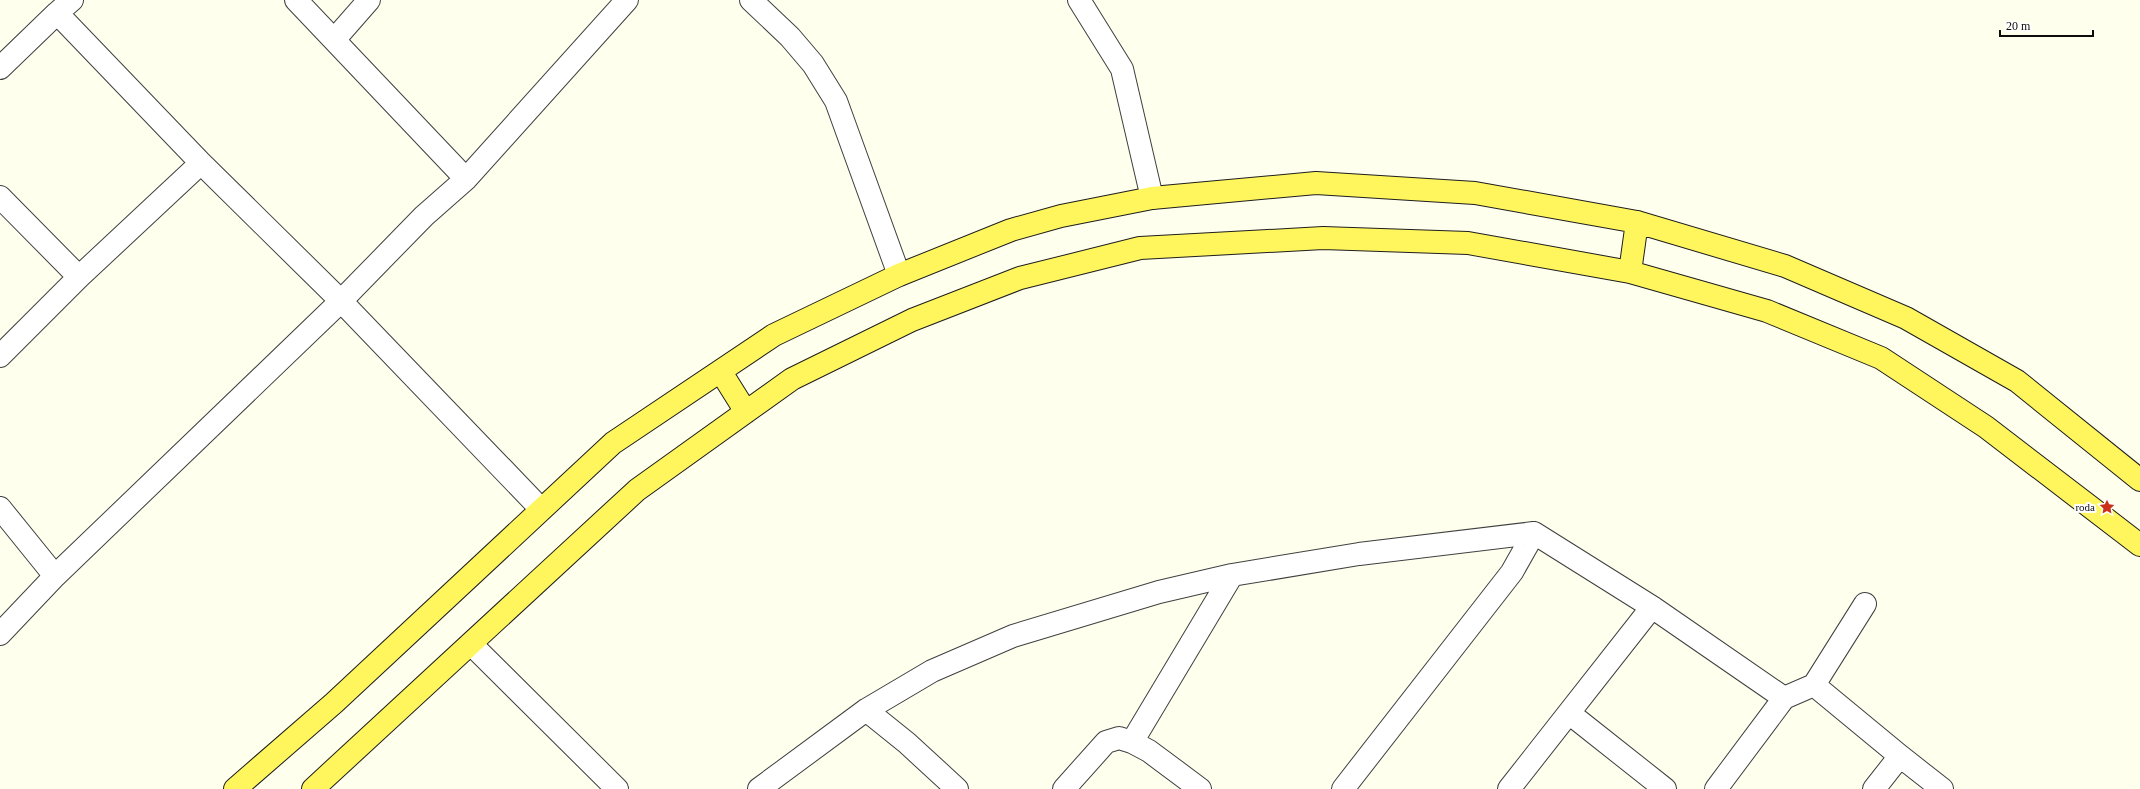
<svg xmlns="http://www.w3.org/2000/svg" width="2140" height="789" font-family="Georgia,serif">
	<style>
		.lines { fill: none; stroke-linecap: round; stroke-linejoin: round }
		.minor-casing { stroke: #404040; stroke-width: 24 }
		.major-casing { stroke: #1e1e1e; stroke-width: 24 }
		.minor { stroke: #fff; stroke-width: 22 }
		.major { stroke: #fff55d; stroke-width: 22 }
		.labels { text-anchor: middle; dominant-baseline: central; stroke-width: 4; stroke-linejoin: round; paint-order: stroke }
		.poi-label { font-size: 11px; fill: #0d0d0d; stroke: #fff; text-anchor: end }
	</style>
	<rect width="100%" height="100%" fill="#ffffed"/>
	<g class="lines">
		<defs>
			<path id="minor" d="M72,0L57,13L201,163L341,301L541,509
				M296,0L334,40L369,0
				M751,0L790,37L813,64L836,101L899,275
				M1079,0L1122,69L1152,198
				M334,40L466,179
				M0,68L57,13
				M0,197L79,277
				M0,356L79,277L201,163
				M0,508L55,576
				M0,634L55,576L341,301L424,216L466,179L627,0
				M471,644L617,789
				M1814,685L1900,756L1942,789
				M866,710L907,743L957,789
				M1569,713L1665,789
				M1132,742L1232,575
				M759,789L866,710L932,671L1013,636L1159,592L1232,575L1359,554L1534,533L1652,607L1784,698
				M1064,789L1106,742L1119,738L1132,742L1149,751L1200,789
				M1343,789L1512,572L1534,533
				M1509,789L1652,607
				M1716,789L1784,698L1814,685L1865,604
				M1874,789L1900,756"/>
			<path id="major" d="M1630,272L1637,222
				M721,372L746,412
				M235,789L334,703L613,443L774,335L899,275L1011,230L1061,216L1152,198L1316,183L1475,193L1637,222L1785,266L1906,318L2017,381L2140,480
				M313,789L637,490L792,379L912,320L1020,278L1140,248L1323,238L1468,243L1630,272L1767,311L1881,358L1986,427L2140,545"/>
		</defs>
		<use href="#minor" class="minor-casing"/>
		<use href="#major" class="major-casing"/>
		<use href="#minor" class="minor"/>
		<use href="#major" class="major"/>
	</g>
	<defs>
		<symbol id="sight-bare" viewBox="-9 -9 18 18"><path d="M0-6L1.8-2.2L6-1.7L2.9 1.2L3.7 5.4L0 3.3L-3.7 5.4L-2.9 1.2L-6-1.7L-1.8-2.2Z" fill="#cb3018" stroke="#fff" stroke-width="2.5" paint-order="stroke"/></symbol>
	</defs>
	<g fill-rule="evenodd">
		<use href="#sight-bare" x="2096" y="496" width="22" height="22"/>
	</g>
	<g class="labels">
		<g class="poi-label">
			<text x="2095" y="507">roda</text>
		</g>
	</g>
	<path d="M2000 30v6h93v-6" fill="none" stroke="#0d0d0d" stroke-width="2"/>
	<text x="2006" y="30" font-size="12" fill="#0d0d0d" stroke="#ffffff" stroke-width="3" paint-order="stroke">20 m</text>
</svg>
